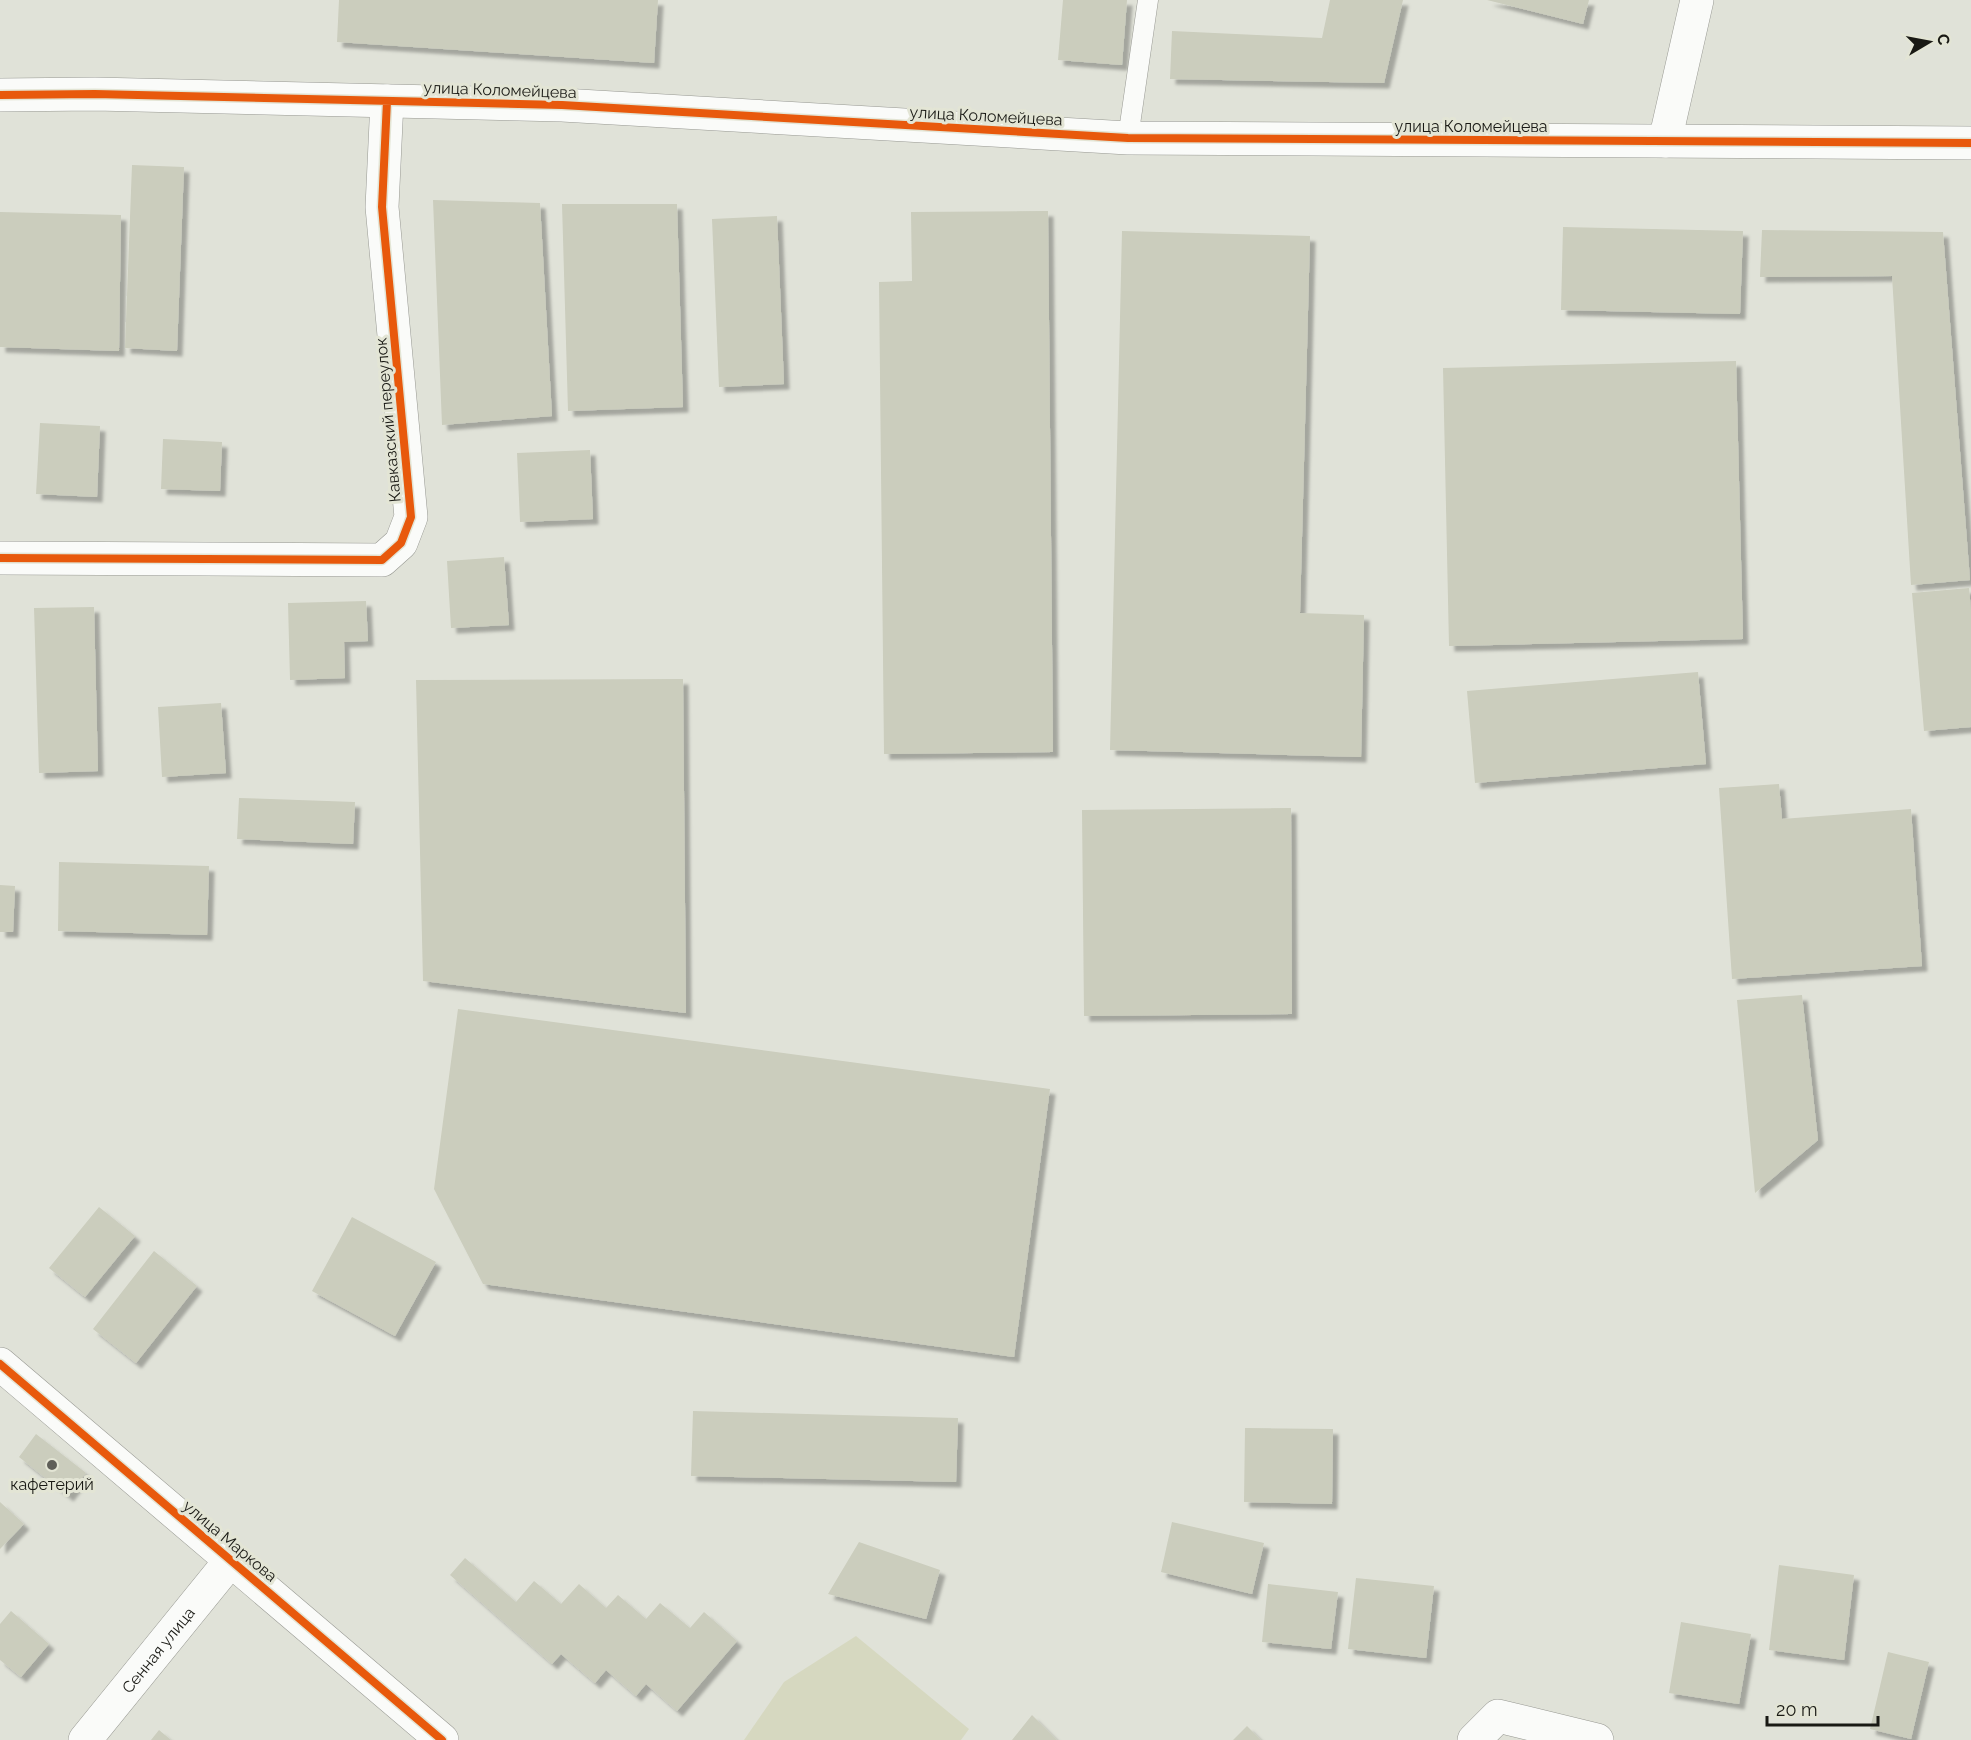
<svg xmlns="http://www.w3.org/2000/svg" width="1971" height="1740" font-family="Raleway,sans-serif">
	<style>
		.green { fill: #d6d8c0 }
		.building { fill: #cbcdbd; filter: url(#shadow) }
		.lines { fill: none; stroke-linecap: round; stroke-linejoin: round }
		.service-casing { stroke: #979892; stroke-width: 21 }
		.minor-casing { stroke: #979892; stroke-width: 34 }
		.service { stroke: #fafbf9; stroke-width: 20 }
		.minor { stroke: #fafbf9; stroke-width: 33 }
		.cycleway-casing { stroke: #e3e5d5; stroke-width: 11 }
		.cycleway { stroke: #e8590c; stroke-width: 8 }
		.poi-dot { fill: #5f5f59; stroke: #e3e5d5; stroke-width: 2 }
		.labels { text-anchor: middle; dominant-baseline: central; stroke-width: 6; stroke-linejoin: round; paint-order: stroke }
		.street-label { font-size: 16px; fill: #191914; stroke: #e3e5d5 }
		.poi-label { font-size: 16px; fill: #191914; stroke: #e3e5d5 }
	</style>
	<defs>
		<filter id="shadow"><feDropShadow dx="5.5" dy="5.5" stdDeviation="1.5" flood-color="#0004"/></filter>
	</defs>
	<rect width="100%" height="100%" fill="#e0e2d8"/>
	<path class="green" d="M856,1636L969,1729L961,1740H744L784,1682Z"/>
	<path class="building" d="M339,0H658L654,63L337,42Z
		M1063,0H1127L1122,65L1058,60Z
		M1330,0H1403L1384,83L1170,79L1172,31L1322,38Z
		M1487,0H1589L1583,24Z
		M132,165L184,167L177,351L125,348Z
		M433,200L540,203L552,416L442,425Z
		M562,204H677L683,407L568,411Z
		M1048,211L1053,752L884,754L879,282L912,281L911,212Z
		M0,212L121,215L119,351L0,347Z
		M777,216L784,384L719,387L712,219Z
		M1563,227L1743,231L1740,314L1561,310Z
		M1762,230L1943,232L1970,580L1911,585L1892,276L1760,277Z
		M1122,231L1310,236L1300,613L1364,615L1361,757L1110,750Z
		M1736,361L1743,639L1449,646L1443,368Z
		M40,423L100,426L97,497L36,494Z
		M163,439L222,442L220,491L161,489Z
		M590,450L593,519L520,522L517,453Z
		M504,557L509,625L451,628L447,561Z
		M1969,588L1971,610V727L1924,731L1912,593Z
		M366,601L368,641L344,642L345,678L290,680L288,603Z
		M94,607L98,771L39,773L34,608Z
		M1698,672L1706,764L1475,783L1467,691Z
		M683,679L686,1013L423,981L416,680Z
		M221,703L226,773L162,777L158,707Z
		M1779,784L1782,819L1911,809L1922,966L1732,979L1719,788Z
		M239,798L355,802L353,844L237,839Z
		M1291,808L1292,1014L1084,1016L1082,810Z
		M59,862L209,866L207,935L58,931Z
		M0,885L15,886L13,932H0Z
		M1802,995L1818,1140L1755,1193L1737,1000Z
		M458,1009L1050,1089L1014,1357L483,1284L434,1189Z
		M99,1207L135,1236L85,1297L49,1268Z
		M352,1217L436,1262L395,1336L312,1291Z
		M154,1251L197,1286L136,1363L93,1329Z
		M693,1411L958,1418L956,1482L691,1476Z
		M1245,1428L1333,1429L1332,1504L1244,1502Z
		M36,1434L86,1473L68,1496L19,1457Z
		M0,1502L24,1524L0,1549Z
		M1172,1522L1264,1543L1252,1594L1161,1572Z
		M859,1542L940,1570L926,1619L828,1594Z
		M465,1558L516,1602L534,1581L561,1604L579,1584L606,1608L618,1595L646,1619L660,1603L690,1628L704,1612L737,1641L677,1711L646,1684L636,1696L606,1670L595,1683L561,1654L552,1664L450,1575Z
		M1779,1565L1854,1575L1844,1660L1769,1650Z
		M1356,1578L1434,1586L1426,1658L1348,1649Z
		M1268,1584L1338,1592L1331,1649L1262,1642Z
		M11,1611L49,1644L21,1677L0,1660V1624Z
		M1681,1622L1751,1634L1739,1704L1669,1693Z
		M1888,1652L1929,1662L1911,1739L1870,1729Z
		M1032,1715L1057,1740H1012Z
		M1247,1726L1261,1740H1233Z
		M159,1730L171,1740H151Z"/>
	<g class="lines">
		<defs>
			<path id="service" d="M1128,138L1148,0"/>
			<g id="minor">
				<path d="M0,95L95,94L562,105L1128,138L1971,143"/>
				<path d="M1665,141L1697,0"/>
				<path d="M0,558L382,560L401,543L411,517L382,207L387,101"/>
				<path d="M0,1364L442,1740"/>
				<path id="s1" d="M85,1740L231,1560"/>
				<path d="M1474,1740L1498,1716L1597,1740"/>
			</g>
		</defs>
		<use href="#service" class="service-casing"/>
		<use href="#minor" class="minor-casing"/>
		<use href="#service" class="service"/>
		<use href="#minor" class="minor"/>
		<defs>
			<path id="cycleway" d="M0,95L95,94L562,105L1128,138L1971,143
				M0,558L382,560L401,543L411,517L382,207L387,101
				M0,1364L442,1740"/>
		</defs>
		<use href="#cycleway" class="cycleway-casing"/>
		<use href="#cycleway" class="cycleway"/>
	</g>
	<circle class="poi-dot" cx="52" cy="1465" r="6"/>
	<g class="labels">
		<g class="street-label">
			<text transform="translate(500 90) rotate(2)">улица Коломейцева</text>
			<text transform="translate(986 116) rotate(3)">улица Коломейцева</text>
			<text x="1471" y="126">улица Коломейцева</text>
			<text transform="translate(388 420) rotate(-95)">Кавказский переулок</text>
			<text transform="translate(230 1541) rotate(40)">улица Маркова</text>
			<text stroke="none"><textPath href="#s1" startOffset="116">Сенная улица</textPath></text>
		</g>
		<g class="poi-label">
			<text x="52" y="1484">кафетерий</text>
		</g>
	</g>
	<g transform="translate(1929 42) rotate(80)" stroke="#e3e5d5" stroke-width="4.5" paint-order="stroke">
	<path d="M0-4.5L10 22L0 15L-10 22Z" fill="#191914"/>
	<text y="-9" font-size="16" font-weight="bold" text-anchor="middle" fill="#191914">С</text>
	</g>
	<path d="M1767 1716v9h111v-9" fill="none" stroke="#191914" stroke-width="3"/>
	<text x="1776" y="1716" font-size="18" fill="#191914" stroke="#e3e5d5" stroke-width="4.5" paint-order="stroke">20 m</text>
</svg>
